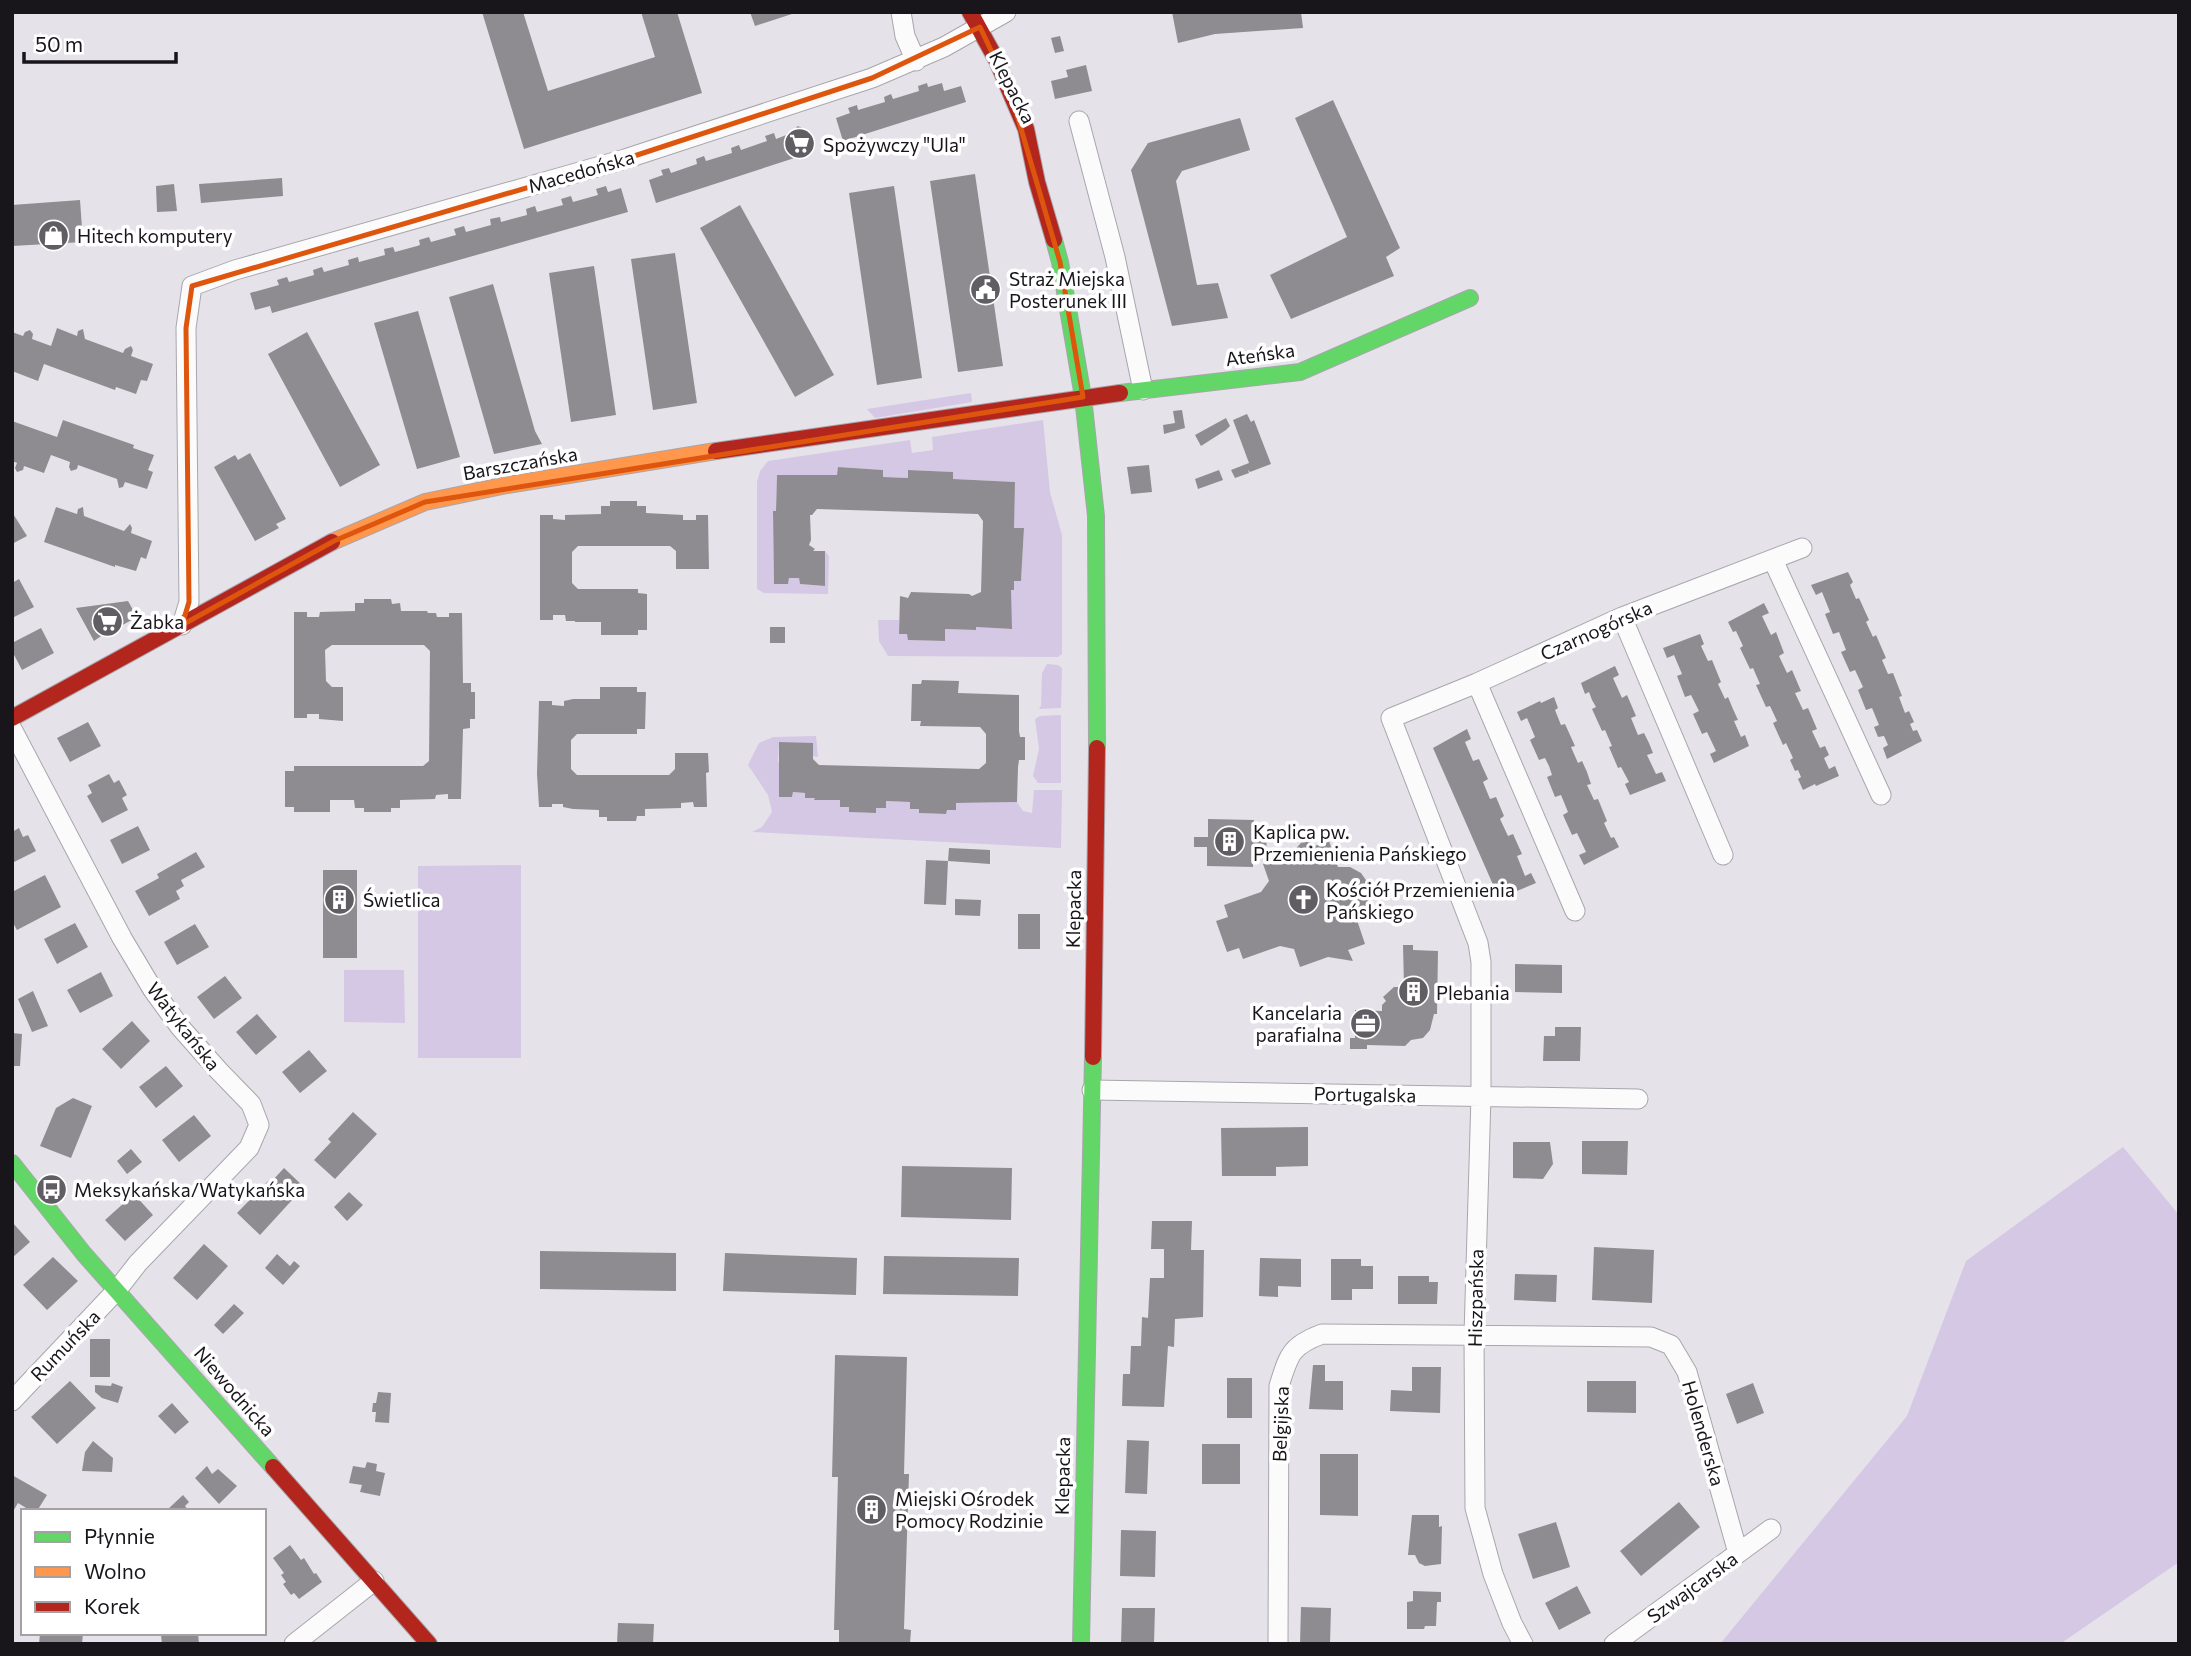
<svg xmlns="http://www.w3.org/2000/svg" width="2191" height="1656" font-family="Commissioner,sans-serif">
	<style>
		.green { fill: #d5c8e4 }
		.building { fill: #8f8c91 }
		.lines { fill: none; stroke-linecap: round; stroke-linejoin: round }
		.street-casing { stroke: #a8a6ac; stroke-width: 21 }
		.fast-casing { stroke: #a8a6ac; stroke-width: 18 }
		.slow-casing { stroke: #a8a6ac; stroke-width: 18 }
		.jam-casing { stroke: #a8a6ac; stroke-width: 18 }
		.street { stroke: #fbfbfc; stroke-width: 19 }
		.fast { stroke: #63d668; stroke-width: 16 }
		.slow { stroke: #ff974d; stroke-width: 16 }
		.jam { stroke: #b3261e; stroke-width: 16 }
		.marked { fill: none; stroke: #de560d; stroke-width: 5; stroke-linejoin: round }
		.labels { text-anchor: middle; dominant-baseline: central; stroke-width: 7; stroke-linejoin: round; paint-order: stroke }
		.street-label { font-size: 19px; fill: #18151b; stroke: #fff }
		.poi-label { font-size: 19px; fill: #18151b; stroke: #fff; text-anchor: start }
	</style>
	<rect width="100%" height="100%" fill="#e6e2ea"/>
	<path class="green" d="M971,393L972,402L875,418L867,409Z
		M1043,420L1050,492L1062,535V654L1058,657L888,656L879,641L878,620H899V634H907L909,640L945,641V629L975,630L976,627L1011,629V590H1014V581L1021,580L1024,529L1014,528V482L953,479V472L909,470L908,478L883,477L882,470L839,467L837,475H777L776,511H773L774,584H788L789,578H799L800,584L824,586L825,551L829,556L828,594L764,593L757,589V482L760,471L768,461L910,440L912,453L933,450L932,437Z
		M1047,664L1058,665L1062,668L1061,708L1039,709L1041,706L1042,673Z
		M1061,715V783H1038L1033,776L1039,749L1035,719L1040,716Z
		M816,736L818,757L812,756V743H779L778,761L792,797L793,792L805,793V798H815V800H840V807H849V812L876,813V808H886V801L910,802V809H919L920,813L946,814L947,810H956V803L1017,802L1023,811L1032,813L1034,790H1062L1061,848L752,832L762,827L772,812L768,795L748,765L759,743L773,737Z
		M521,865V1058H418V866Z
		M344,970H404L405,1023L344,1022Z
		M2123,1147L2179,1215V1562L2060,1644H1720L1907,1416L1966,1261Z"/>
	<path class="building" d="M482,12H523L548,91L655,57L641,12H677L702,93L524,149Z
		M750,12H795V13L755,26Z
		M1172,12H1301L1303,28L1215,34L1178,43Z
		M1060,36L1064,51L1055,53L1051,38Z
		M1086,65L1092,91L1055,99L1051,81L1068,77L1066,70Z
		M927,83L928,87L942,83L944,91L961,86L966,102L843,141L836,118L850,113L848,108L857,105L858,110L885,102L884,97L891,94L893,99L919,91L918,86Z
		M1333,100L1400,248L1386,257L1394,276L1291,319L1270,275L1347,237L1295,118Z
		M1240,118L1250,150L1182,171L1176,181L1197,285L1218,283L1228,318L1172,326L1131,170L1148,143Z
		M798,126L804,129L810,153L656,203L649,180L663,175L661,170L669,168L671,173L697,164L696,159L704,156L706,161L732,153L731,148L739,145L741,150L767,141L765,136L774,133L776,139L789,134Z
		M975,174L1003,366L958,372L930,181Z
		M282,178L283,196L201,203L199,184Z
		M174,184L177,211L157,212L156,186Z
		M606,186L608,192L621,188L628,212L272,313L270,306L255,310L250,293L279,285L277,280L287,277L289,282L314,275L313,270L322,267L324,272L349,265L348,260L358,257L359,262L385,255L384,249L393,247L395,252L417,246L420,245L419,240L429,237L431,242L456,235L454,229L464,226L466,232L491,225L490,219L500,217L501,222L527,215L526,209L535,206L537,212L563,205L561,199L571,196L573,202L598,195L596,189Z
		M894,186L922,378L877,385L849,193Z
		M80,200L83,242L12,246V205Z
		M740,205L834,375L795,397L700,228Z
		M675,253L697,403L653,410L631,259Z
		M594,266L616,415L571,422L549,273Z
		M493,284L535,431L542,444L494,454L449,297Z
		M418,311L460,457L417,469L374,323Z
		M57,328L77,336L78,331L83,329L85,339L123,353L125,349L131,346L133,350L131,356L153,364L147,381L141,380L136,394L116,387L115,390L44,364L38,381L12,371V332L23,336L25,332L30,330L33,334L32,339L51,346Z
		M307,332L380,465L340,487L268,354Z
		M1182,410L1185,428L1164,434L1163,425L1175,423L1173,411Z
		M1247,414L1251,422L1254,420L1271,464L1250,472L1248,470L1249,473L1235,478L1231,470L1249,463L1233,420Z
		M1226,418L1230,426L1226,430L1201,446L1195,435Z
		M63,420L134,445L133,448L154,455L148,470L153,472L147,489L125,482L123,487L119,488L117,479L78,465L77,469L71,471L69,467L70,462L51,455L44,473L24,466L23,470L17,472L15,468L17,463L12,461V421L57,437Z
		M250,453L286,519L276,524L279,528L255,541L214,467L235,455L238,460Z
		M1149,465L1152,492L1131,494L1127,467Z
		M838,467L883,470V477L908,478V470L953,472V479L1015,482L1014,528H1024L1021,581H1014V590H1011L1012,629L976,627V630L945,629V641L908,640L907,634H899L900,596L908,598L911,592L969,594L972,596L981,592L983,521L978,514L817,509L812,515H810L811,540L809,545L815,549L813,551H825V586L800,584L799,578H789L788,584H774L773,511H776L777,475H837Z
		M1219,470L1223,480L1198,489L1195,479Z
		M610,501H637V506H646V513L683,515V520H696V515H708L709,569H676V551L670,546H578L572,552V583L578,589H638V593L647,594V630H638V635H601V622H575V621H566L565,615H553V620H540V515H553V519L565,520V515L601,514V506H610Z
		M56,507L77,514L78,509L83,507L84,516L124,531L130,524L132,528L131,533L152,541L146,559L141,557L136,571L115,565V567L44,542Z
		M12,512L27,536L12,544Z
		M1848,572L1853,582L1850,585L1856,599L1859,598L1869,620L1866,622L1873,637L1876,635L1886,658L1882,660L1888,674L1893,673L1902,696L1899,697L1905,713L1909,711L1914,722L1910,724L1913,731L1917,730L1922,741L1887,759L1883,748L1888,745L1884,736L1878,737L1874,727L1879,725L1872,708L1866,710L1858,690L1863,687L1855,670L1850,672L1841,652L1846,650L1839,632L1833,634L1825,614L1830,612L1822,592L1816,595L1811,585Z
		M19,579L34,607L12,618V583Z
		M364,599H391L392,604L400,603L401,611H427L428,613H436L437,617H449V613H462L463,683H471V692H475V719H470V728L463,729L461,799H448V794L436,795L435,799L400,800V808H391V812H364V808H355L354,800H330V812H294V807H285V771H294V766H423L429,761L430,651L424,645H332L325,650L326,681L332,687H343V721L319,719V714H307V718H294V612H307V617H319L320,612L355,611V603H364Z
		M128,601L137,617L119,627L117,625L94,641L76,608Z
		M1764,603L1769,613L1762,616L1771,635L1776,632L1784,653L1779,656L1787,673L1792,670L1801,691L1795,693L1803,710L1808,708L1817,729L1812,731L1820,748L1825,746L1829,755L1824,758L1829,769L1835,766L1839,776L1816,786L1815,784L1803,790L1798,779L1801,777L1798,770L1795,771L1790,760L1793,758L1786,743L1783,745L1773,723L1777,721L1770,706L1766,707L1756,685L1760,684L1753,668L1750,669L1740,648L1743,646L1736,631L1733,632L1728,622Z
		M770,627H785V643H770Z
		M41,628L54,653L22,670L12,651V643Z
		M1700,634L1704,644L1701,646L1708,661L1712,660L1721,682L1718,684L1725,699L1728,697L1733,709L1738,720L1734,721L1741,737L1745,735L1749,746L1714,763L1710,754L1716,751L1707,732L1702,734L1693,714L1699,711L1691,695L1685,697L1677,676L1682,674L1674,655L1667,658L1663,648Z
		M1615,666L1619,675L1613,678L1622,698L1627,695L1636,716L1631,718L1638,735L1644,733L1649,743L1653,753L1647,755L1656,774L1662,772L1666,781L1630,795L1625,784L1629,782L1621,767L1618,768L1609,747L1612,746L1605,730L1602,731L1592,709L1596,707L1592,700L1589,692L1585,694L1581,683Z
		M922,680L959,681L958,693L1019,695V731L1020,737H1025V760H1019L1018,767L1017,802L956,803V810H947L946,814L919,813V809H910V802L886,801V808H876V813L849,812V807H840V800H814L815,798H805V793L793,792L792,797H779V742L813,743V759L819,765L979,769L986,763V734L980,727L920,726L921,721H911L912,684H921Z
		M600,687H637V692H646L645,729H637V734H577L571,740V769L577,775H669L675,769V753H708L709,772L706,773L707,807H694L693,802L681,803V808L645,809V816H637L636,821H607V817H599V810L573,809L563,807V804H552V807H539L537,774L539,701H552V705L564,706V701L573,699H600Z
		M1554,697L1558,708L1555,710L1561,725L1565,724L1575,746L1571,747L1578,763L1582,761L1587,772L1591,784L1587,785L1594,800L1598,799L1607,821L1604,823L1611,838L1614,837L1619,847L1584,865L1579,855L1586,852L1577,833L1572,835L1563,815L1568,812L1561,795L1555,797L1547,777L1552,775L1549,766L1545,758L1539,760L1530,740L1535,737L1527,718L1521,721L1517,712L1540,701L1541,703Z
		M88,722L101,746L70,762L57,738Z
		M1467,729L1471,739L1465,742L1473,761L1479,759L1482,766L1488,779L1483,782L1490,799L1496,797L1499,804L1504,816L1500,819L1508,836L1513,834L1522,854L1517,856L1525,876L1531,873L1536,883L1512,893L1511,890L1498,896L1433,748Z
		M109,774L114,783L119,780L127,795L122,798L128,810L102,823L87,796L92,793L88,785Z
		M1208,819L1254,820V834H1267L1266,853H1253V867L1207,866V847H1194V837H1208Z
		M138,826L150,850L122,864L110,840Z
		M19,828L23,837L28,835L36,851L12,863V832Z
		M1308,835L1312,847L1329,841L1338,867H1350L1361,873L1368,883L1370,896L1366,907L1356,917L1365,944L1348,950L1353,961L1328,957L1300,967L1294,949L1280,946L1243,959L1239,948L1227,952L1216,921L1228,917L1224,905L1261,892L1269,881L1263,864L1291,854Z
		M949,848L990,850V864L948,861Z
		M196,852L205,867L181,880L184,886L176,891L180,899L149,916L135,891L159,878L157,874Z
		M926,860L948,861L946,905L924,904Z
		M323,870H357V958H323Z
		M45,875L61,907L17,930L12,921V892Z
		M955,899L981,900L980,916L955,915Z
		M1018,914H1040V949H1018Z
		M75,923L88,947L57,964L44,939Z
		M195,924L209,947L177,965L164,942Z
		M1403,945H1413V950L1438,951L1437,1014H1434L1430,1030L1423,1038L1411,1040L1405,1046L1367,1045V1049H1350V1038H1355V1010L1382,1011V1005L1386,1001L1383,997L1394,987H1404Z
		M1515,964L1562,965V993L1515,992Z
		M101,972L113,996L80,1013L67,990Z
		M225,976L242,998L214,1019L197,997Z
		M33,991L48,1026L32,1032L18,999Z
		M257,1014L277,1037L256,1055L236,1032Z
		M132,1021L150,1041L121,1069L102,1049Z
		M1555,1027H1581L1580,1061H1543L1544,1036H1555Z
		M12,1033L22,1034L20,1066H12Z
		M309,1050L327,1071L300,1093L282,1072Z
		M166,1066L183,1086L156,1108L139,1087Z
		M73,1098L92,1106L71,1158L40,1146L56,1108Z
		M353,1112L377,1134L335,1179L314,1160L331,1142L328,1139Z
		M194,1115L211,1136L179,1162L162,1140Z
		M1308,1127V1166L1276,1167V1176H1222L1221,1128Z
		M1582,1141H1628L1627,1175L1582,1174Z
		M1513,1142H1550L1553,1164L1543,1179L1513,1178Z
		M131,1149L142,1162L127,1174L117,1161Z
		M902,1166L1012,1168L1011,1220L901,1217Z
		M284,1168L304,1187L260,1235L237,1213L270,1179L272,1181Z
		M349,1192L363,1205L347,1221L334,1207Z
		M134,1194L153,1215L125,1241L105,1220Z
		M1152,1221H1192L1191,1250H1204L1203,1317L1175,1319L1174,1347L1168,1346L1164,1407L1122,1406L1123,1374H1130L1131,1346H1141L1142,1317L1148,1318L1150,1278H1164V1249H1151Z
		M12,1222L30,1242L12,1258Z
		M204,1244L228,1266L197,1300L173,1278Z
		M1594,1247L1654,1250L1652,1303L1592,1300Z
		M540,1251L676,1253V1291L540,1289Z
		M725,1253L857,1258L856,1295L723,1291Z
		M277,1254L290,1266L294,1261L300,1266L283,1285L265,1268Z
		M884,1256L1019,1258L1018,1296L883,1294Z
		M53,1257L78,1281L47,1310L23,1285Z
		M1260,1258L1301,1259V1287L1278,1286V1297L1259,1296Z
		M1331,1259H1361V1266H1373V1289H1352V1300H1331Z
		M1515,1274L1557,1275L1556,1302L1514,1300Z
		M1398,1276H1429V1282H1438L1437,1304H1398Z
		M234,1304L244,1313L223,1334L214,1325Z
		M90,1339H110V1377H90Z
		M835,1355L907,1357L904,1474H909L904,1629L911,1630L910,1644H839V1630H834L838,1477H832Z
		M1313,1365H1325V1381H1343V1410L1309,1409Z
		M1412,1367H1441L1440,1413L1390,1411L1391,1390L1412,1391Z
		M1227,1378H1252V1418H1227Z
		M70,1381L96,1408L57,1444L31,1417Z
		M1587,1381H1636V1413L1587,1412Z
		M112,1383L123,1387L118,1403L102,1398L95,1392V1385L111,1386Z
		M1753,1383L1764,1413L1737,1424L1726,1394Z
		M378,1392L391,1393L389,1423L375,1422L376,1412H372L373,1403H376Z
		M172,1403L189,1422L175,1434L158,1416Z
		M1127,1440L1149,1441L1147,1494L1125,1493Z
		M93,1441L113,1458L112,1472L82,1471L85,1452Z
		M1202,1444H1240V1484H1202Z
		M1320,1454H1358V1516L1320,1515Z
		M367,1462L377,1464L376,1471L385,1473L380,1496L360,1492L362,1485L349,1483L353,1466L365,1468Z
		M207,1466L212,1474L218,1469L237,1486L219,1504L195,1478Z
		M12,1475L47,1495L37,1511H31L18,1503L12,1513Z
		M183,1495L189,1502L185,1506L189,1511H166Z
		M1679,1502L1700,1527L1641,1576L1620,1551Z
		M1412,1515H1439V1527L1442,1526L1441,1564L1425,1566L1419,1563L1415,1555H1408Z
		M1556,1522L1570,1567L1533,1579L1518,1534Z
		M1121,1530L1156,1531L1155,1577L1120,1576Z
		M290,1545L301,1560L304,1558L314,1574L316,1573L322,1582L299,1599L294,1593L291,1595L283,1584L286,1582L281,1575L284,1573L273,1558Z
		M1577,1586L1591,1613L1559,1630L1545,1603Z
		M1413,1591L1441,1592V1602H1437L1436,1626H1425L1424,1629H1407V1602L1413,1601Z
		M1301,1607L1331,1608L1330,1644H1300Z
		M1122,1608H1155L1154,1644H1121Z
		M618,1623L654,1624L653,1644H617Z
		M40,1633H83L82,1644H39Z
		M198,1633L199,1644H162L161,1635Z"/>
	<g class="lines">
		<defs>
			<path id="street" d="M901,12L905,36L916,61
				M1079,121L1115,257L1143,390
				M1773,560L1881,795
				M1622,617L1723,855
				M182,625L189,602L186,328L192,286L235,270L625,159L872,78L944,47L1006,12
				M1477,683L1575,911
				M12,729L122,938L153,990L180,1027L219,1071L251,1104L259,1125L249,1148L138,1263L117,1290L12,1401
				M1092,1090L1638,1099
				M294,1644L374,1581
				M1278,1644L1279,1386C1289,1355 1290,1346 1322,1334L1651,1337L1671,1345L1687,1372L1738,1553
				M1523,1644L1512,1623L1493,1574L1475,1508L1474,1335L1481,1096V962L1478,943L1391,718L1477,683L1622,617L1802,548
				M1614,1644L1771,1529"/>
			<path id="fast" d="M1054,240L1060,262L1083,397L1096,516L1097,748
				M1120,393L1300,372L1470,298
				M12,1163L84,1254L273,1467
				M1081,1644L1093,1057"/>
			<path id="slow" d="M332,542L425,502L507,485L716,451"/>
			<path id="jam" d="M970,12L997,61L1026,129L1037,182L1054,240
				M716,451L1120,393
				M12,718L332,542
				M1093,1057L1097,748
				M273,1467L429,1644"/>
		</defs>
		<use href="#street" class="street-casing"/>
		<use href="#fast" class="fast-casing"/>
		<use href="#slow" class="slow-casing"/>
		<use href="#jam" class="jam-casing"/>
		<use href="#street" class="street"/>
		<use href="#fast" class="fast"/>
		<use href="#slow" class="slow"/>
		<use href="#jam" class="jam"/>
	</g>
	<path class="marked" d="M980,27L1010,91L1060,262L1083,397L425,502L334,541L182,625L189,602L186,328L192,286L625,159L872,78Z"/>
	<defs>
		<symbol id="supermarket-disc" viewBox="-11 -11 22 22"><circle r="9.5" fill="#605d63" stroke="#fff"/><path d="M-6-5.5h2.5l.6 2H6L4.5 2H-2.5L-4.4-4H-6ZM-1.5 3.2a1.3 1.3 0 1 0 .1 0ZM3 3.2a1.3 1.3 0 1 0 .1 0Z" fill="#fff"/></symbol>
		<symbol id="shop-disc" viewBox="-11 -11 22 22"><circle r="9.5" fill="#605d63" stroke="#fff"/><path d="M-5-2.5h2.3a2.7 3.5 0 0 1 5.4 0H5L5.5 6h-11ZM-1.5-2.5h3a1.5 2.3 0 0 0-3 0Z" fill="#fff"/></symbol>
		<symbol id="civic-disc" viewBox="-11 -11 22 22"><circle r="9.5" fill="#605d63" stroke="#fff"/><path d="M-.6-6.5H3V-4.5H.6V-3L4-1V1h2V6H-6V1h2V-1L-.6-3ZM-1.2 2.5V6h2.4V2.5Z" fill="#fff"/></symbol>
		<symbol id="building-disc" viewBox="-11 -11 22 22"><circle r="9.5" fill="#605d63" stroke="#fff"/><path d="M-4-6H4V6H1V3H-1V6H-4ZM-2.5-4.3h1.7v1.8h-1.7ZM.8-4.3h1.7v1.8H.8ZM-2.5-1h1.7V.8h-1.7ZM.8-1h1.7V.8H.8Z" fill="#fff"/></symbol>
		<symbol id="church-disc" viewBox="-11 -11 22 22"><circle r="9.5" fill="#605d63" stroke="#fff"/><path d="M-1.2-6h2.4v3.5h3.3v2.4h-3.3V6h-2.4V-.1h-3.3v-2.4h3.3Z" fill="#fff"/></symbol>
		<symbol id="office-disc" viewBox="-11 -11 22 22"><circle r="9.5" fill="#605d63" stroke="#fff"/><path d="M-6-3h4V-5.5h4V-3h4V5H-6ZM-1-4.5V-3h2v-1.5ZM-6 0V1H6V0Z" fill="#fff"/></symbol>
		<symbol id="bus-disc" viewBox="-11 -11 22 22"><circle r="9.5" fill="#605d63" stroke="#fff"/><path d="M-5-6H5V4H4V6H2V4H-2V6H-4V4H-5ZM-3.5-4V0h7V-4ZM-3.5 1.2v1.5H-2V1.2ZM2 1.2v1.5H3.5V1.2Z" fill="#fff"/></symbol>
	</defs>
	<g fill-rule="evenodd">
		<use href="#supermarket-disc" x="782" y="126" width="35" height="35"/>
		<use href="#shop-disc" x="36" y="218" width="35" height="35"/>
		<use href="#civic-disc" x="968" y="272" width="35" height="35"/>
		<use href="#supermarket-disc" x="90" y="604" width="35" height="35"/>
		<use href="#building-disc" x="1212" y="824" width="35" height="35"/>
		<use href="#building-disc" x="322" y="882" width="35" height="35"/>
		<use href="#church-disc" x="1286" y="882" width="35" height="35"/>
		<use href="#building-disc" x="1396" y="974" width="35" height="35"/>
		<use href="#office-disc" x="1348" y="1006" width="35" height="35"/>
		<use href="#bus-disc" x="34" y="1172" width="35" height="35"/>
		<use href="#building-disc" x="854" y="1492" width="35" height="35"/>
	</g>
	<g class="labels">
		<g class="street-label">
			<text transform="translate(1013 87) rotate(63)">Klepacka</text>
			<text transform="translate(581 171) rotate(-16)">Macedońska</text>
			<text transform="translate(1260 354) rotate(-8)">Ateńska</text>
			<text transform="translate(520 463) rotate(-10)">Barszczańska</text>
			<text transform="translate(1596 630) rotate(-24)">Czarnogórska</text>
			<text transform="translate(1073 909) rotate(-89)">Klepacka</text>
			<text transform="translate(184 1026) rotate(52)">Watykańska</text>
			<text transform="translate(1365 1094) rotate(1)">Portugalska</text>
			<text transform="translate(1475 1298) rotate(-89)">Hiszpańska</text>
			<text transform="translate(65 1345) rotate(-46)">Rumuńska</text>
			<text transform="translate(235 1391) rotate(49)">Niewodnicka</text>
			<text transform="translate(1280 1424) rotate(-88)">Belgijska</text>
			<text transform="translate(1704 1433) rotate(74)">Holenderska</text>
			<text transform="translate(1062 1476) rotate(-89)">Klepacka</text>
			<text transform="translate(1692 1587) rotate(-36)">Szwajcarska</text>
		</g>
		<g class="poi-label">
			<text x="823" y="144">Spożywczy "Ula"</text>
			<text x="77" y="235">Hitech komputery</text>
			<text x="1009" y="278">Straż Miejska<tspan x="1009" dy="22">Posterunek III</tspan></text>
			<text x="130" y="621">Żabka</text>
			<text x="1253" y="831">Kaplica pw.<tspan x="1253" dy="22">Przemienienia Pańskiego</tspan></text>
			<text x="1326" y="889">Kościół Przemienienia<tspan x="1326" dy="22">Pańskiego</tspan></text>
			<text x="363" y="899">Świetlica</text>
			<text x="1436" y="992">Plebania</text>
			<text x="1342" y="1012" text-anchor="end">Kancelaria<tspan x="1342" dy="22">parafialna</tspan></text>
			<text x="74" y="1189">Meksykańska/Watykańska</text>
			<text x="895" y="1498">Miejski Ośrodek<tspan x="895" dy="22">Pomocy Rodzinie</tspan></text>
		</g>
	</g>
	<rect width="2191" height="1656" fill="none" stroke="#18151b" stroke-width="28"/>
	<rect x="21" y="1509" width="245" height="126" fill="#ffffff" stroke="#a3a1a4" stroke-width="2"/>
	<rect x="35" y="1532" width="35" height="10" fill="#63d668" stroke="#a3a1a4" stroke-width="2"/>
	<text x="84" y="1544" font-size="21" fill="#18151b">Płynnie</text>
	<rect x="35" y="1567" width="35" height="10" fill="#ff974d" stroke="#a3a1a4" stroke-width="2"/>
	<text x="84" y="1579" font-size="21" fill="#18151b">Wolno</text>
	<rect x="35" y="1602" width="35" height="10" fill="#b3261e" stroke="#a3a1a4" stroke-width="2"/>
	<text x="84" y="1614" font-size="21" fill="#18151b">Korek</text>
	<path d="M24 52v10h152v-10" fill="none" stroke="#18151b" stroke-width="3.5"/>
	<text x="35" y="52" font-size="21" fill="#18151b" stroke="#ffffff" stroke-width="5" paint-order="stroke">50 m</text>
</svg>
